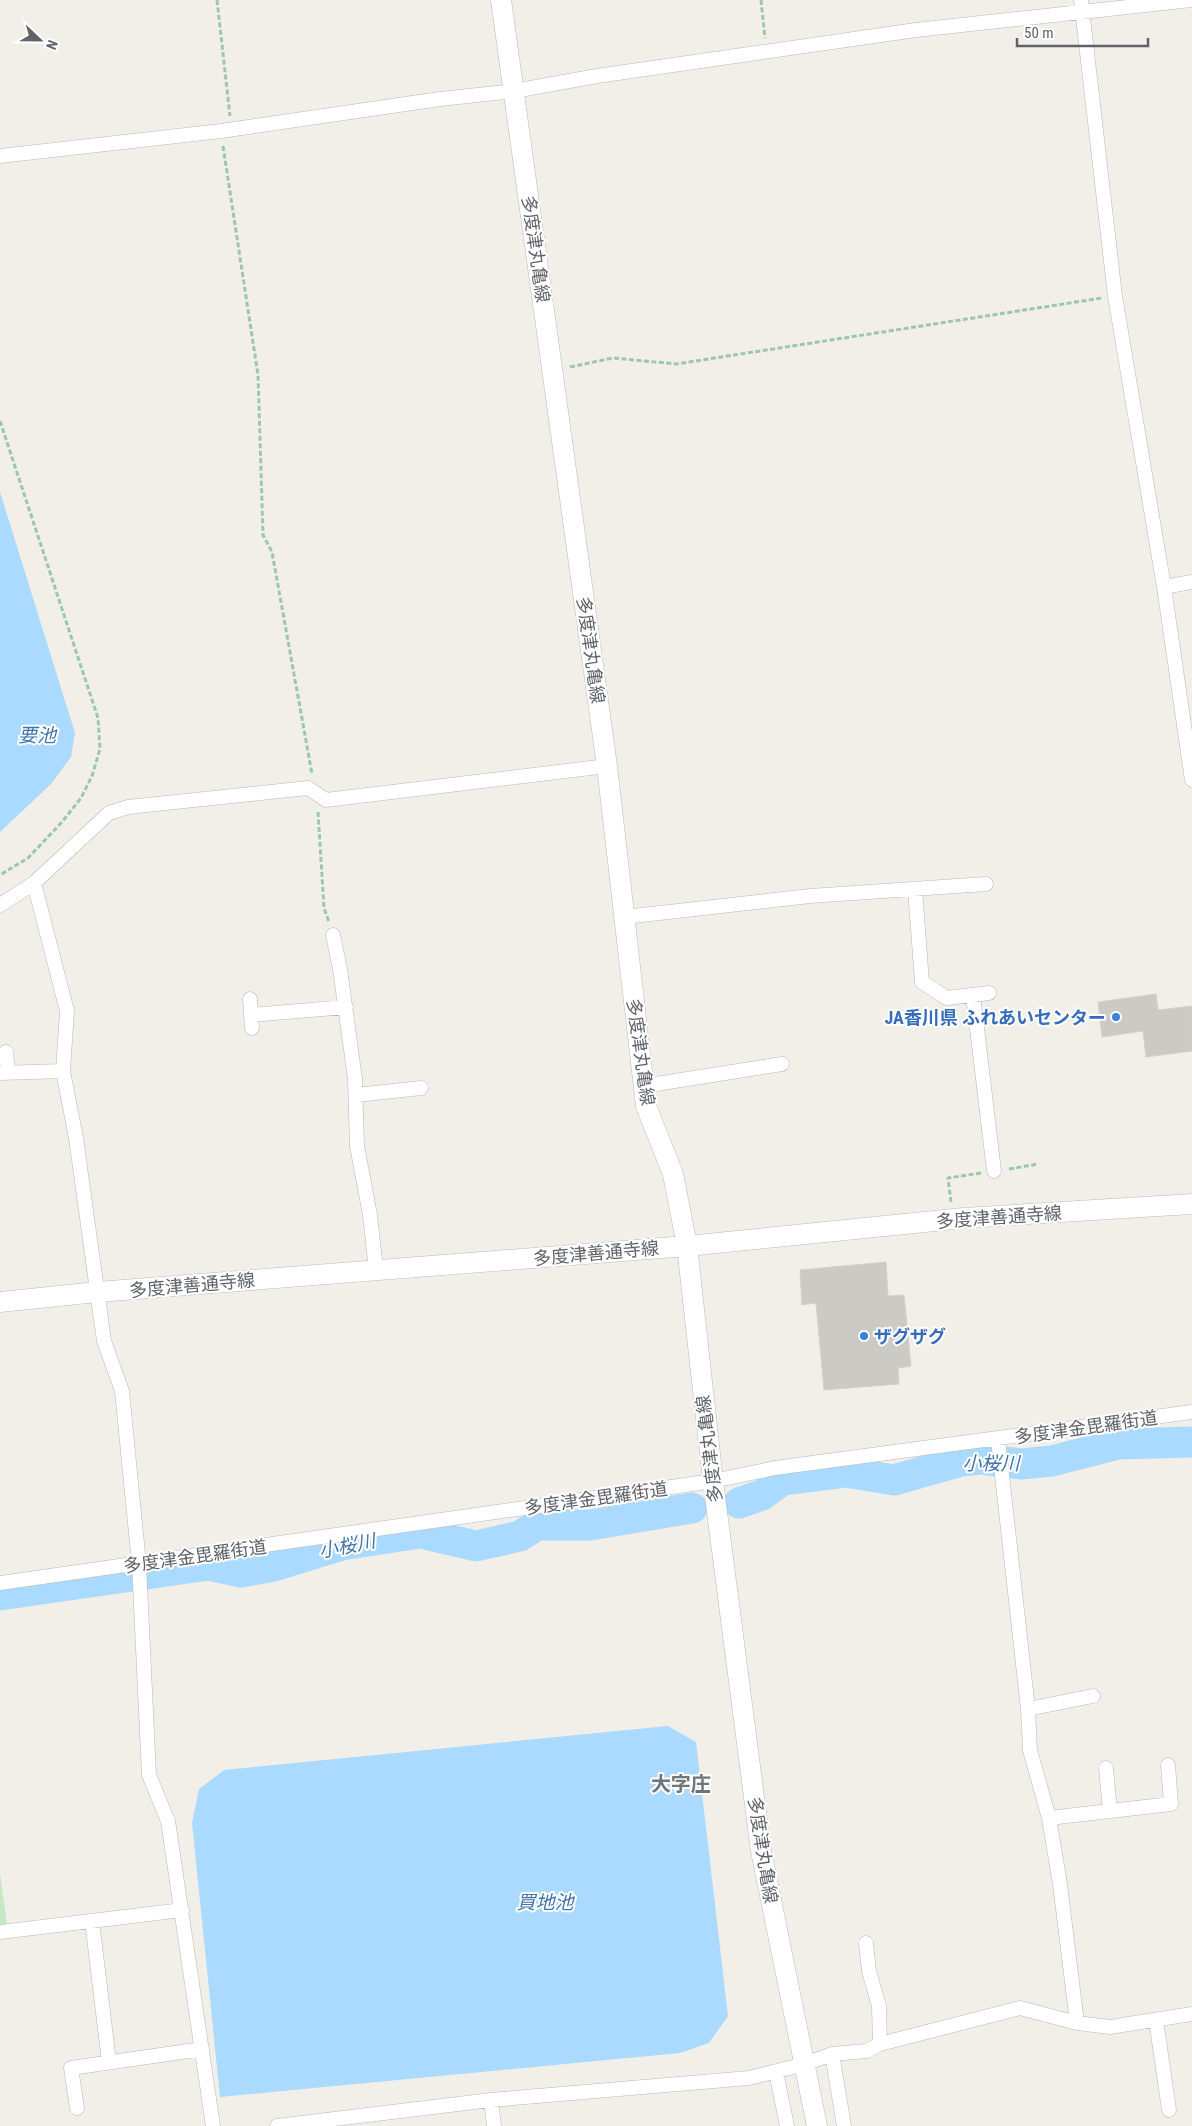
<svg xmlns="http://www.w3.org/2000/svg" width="1192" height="2126" font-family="'Roboto Condensed','Noto Sans JP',sans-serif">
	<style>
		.green { fill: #c5e8c5 }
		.water { fill: #aadaff }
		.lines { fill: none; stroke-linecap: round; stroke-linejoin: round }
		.river { stroke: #aadaff; stroke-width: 31 }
		.building { fill: #cccac5; stroke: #d6d1c6 }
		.street-casing { stroke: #b5b8bc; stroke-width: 15 }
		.secondary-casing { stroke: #b6babf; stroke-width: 21 }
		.path { stroke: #9cc7a9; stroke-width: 3; stroke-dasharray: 5 2.5; stroke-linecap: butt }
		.street { stroke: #fff; stroke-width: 14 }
		.secondary { stroke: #fff; stroke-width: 20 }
		.shop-dot { fill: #3f7fe0; stroke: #fff; stroke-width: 2 }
		.labels { text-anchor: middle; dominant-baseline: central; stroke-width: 4; stroke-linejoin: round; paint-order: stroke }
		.street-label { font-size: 18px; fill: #5f6368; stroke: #fff }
		.shop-label { font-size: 18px; font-weight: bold; fill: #366cbe; stroke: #fff; text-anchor: end }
		.water-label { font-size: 19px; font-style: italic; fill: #4174aa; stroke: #fff }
		.quarter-label { font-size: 20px; font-weight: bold; fill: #70757a; stroke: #fff }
	</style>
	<rect width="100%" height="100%" fill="#f1efe8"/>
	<path class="green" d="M0,1873L7,1925L0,1926Z"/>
	<path class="water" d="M0,492L75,733L71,757L51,784L0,832Z
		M668,1726L696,1742L728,2016L709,2043L680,2053L220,2097L192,1823L199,1789L224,1770Z"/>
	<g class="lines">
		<path class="river" d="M739,1503L762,1495L782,1480L845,1472L894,1480L961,1461L981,1459L1021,1464L1052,1461L1118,1444L1192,1442
			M0,1595L209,1565L241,1572L274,1566L342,1545L420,1533L476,1546L520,1536L537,1525H590L692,1508"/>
	</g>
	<path class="building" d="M1156,994L1158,1010L1192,1006V1051L1146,1057L1143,1031L1102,1037L1098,1002Z
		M886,1262L888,1296L904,1295L911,1366L898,1368L899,1384L824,1390L816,1303L802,1305L800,1270Z"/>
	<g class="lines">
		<defs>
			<path id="street" d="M1081,0L1115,296L1164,587L1192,780
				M0,156L221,131L440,99L514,91L597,76L916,30L1192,0
				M1164,587L1192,582
				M34,883L67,1011L63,1071L76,1138L104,1341L122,1391L139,1564L149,1775L168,1821L213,2126
				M915,889L922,982L947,998L989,993
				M0,905L34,883L109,813L128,807L308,788L326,800L607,766
				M624,917L810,896L986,884
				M333,935L340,969L355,1079L357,1146L370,1215L376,1270
				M973,995L994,1171
				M250,999L252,1028
				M251,1015L346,1007
				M6,1052L8,1072
				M0,1073L63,1071
				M643,1086L782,1064
				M356,1095L421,1088
				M998,1439L1028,1709L1030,1750L1049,1818L1060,1884L1077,2023
				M0,1583L713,1481L775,1468L1192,1412
				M1028,1709L1093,1696
				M1106,1768L1110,1811
				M1049,1818L1171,1804L1168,1765
				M92,1921L109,2062
				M0,1932L182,1910
				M866,1943L869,1971L879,2006L880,2044
				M1156,2020L1169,2110
				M832,2054L844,2126
				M776,2072L787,2126
				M77,2108L71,2068L202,2049
				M277,2126L491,2100
				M494,2126L491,2100L749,2078L805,2064L832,2054L867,2051L880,2044L1020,2008L1077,2023L1110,2027L1192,2014"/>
			<path id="secondary" d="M501,0L607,766L646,1106L673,1174L687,1246L713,1481L761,1851L817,2126
				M0,1302L97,1292L687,1246L964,1218L1192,1204"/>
		</defs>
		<use href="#street" class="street-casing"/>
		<use href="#secondary" class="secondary-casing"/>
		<path class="path" d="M217,0L230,116
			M761,0L765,38
			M223,146L258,375L263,535L272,552L312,774
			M570,367L613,358L676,364L1102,298
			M0,421L98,718L100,749L92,776L81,798L62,822L28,858L0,875
			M318,812L324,908L329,922
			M1009,1169L1038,1164
			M951,1202L948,1178L981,1173"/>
		<use href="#street" class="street"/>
		<use href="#secondary" class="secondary"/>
	</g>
	<g class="shop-dot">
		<circle cx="1116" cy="1017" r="5"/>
		<circle cx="864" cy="1336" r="5"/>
	</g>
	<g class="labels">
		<g class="street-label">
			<text transform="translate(536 249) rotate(82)">多度津丸亀線</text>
			<text transform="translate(591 650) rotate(82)">多度津丸亀線</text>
			<text transform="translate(641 1052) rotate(82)">多度津丸亀線</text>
			<text transform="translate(999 1217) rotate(-4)">多度津善通寺線</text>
			<text transform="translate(596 1253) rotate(-5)">多度津善通寺線</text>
			<text transform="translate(192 1285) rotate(-5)">多度津善通寺線</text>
			<text transform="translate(1086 1427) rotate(-8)">多度津金毘羅街道</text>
			<text transform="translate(709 1449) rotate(-97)">多度津丸亀線</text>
			<text transform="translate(596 1498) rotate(-8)">多度津金毘羅街道</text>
			<text transform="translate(195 1556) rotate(-8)">多度津金毘羅街道</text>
			<text transform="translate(763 1850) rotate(81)">多度津丸亀線</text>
		</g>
		<g class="shop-label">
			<text x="1106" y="1017">JA香川県 ふれあいセンター</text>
			<text x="874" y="1336" text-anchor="start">ザグザグ</text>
		</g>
		<g class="water-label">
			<text x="37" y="735">要池</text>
			<text x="991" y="1463">小桜川</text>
			<text transform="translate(347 1546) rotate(-11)">小桜川</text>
			<text x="545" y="1902">買地池</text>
		</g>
		<g class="quarter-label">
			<text x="681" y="1784">大字庄</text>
		</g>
	</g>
	<g transform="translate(40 40) rotate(112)" stroke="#ffffff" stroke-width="4" paint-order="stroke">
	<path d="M0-4L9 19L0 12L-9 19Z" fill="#5f6368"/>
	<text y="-8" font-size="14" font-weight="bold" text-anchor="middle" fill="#5f6368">N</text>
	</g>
	<path d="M1017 38v8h131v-8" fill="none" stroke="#5f6368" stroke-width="2.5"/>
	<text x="1024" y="38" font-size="15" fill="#5f6368" stroke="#ffffff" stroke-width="4" paint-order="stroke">50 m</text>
</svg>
